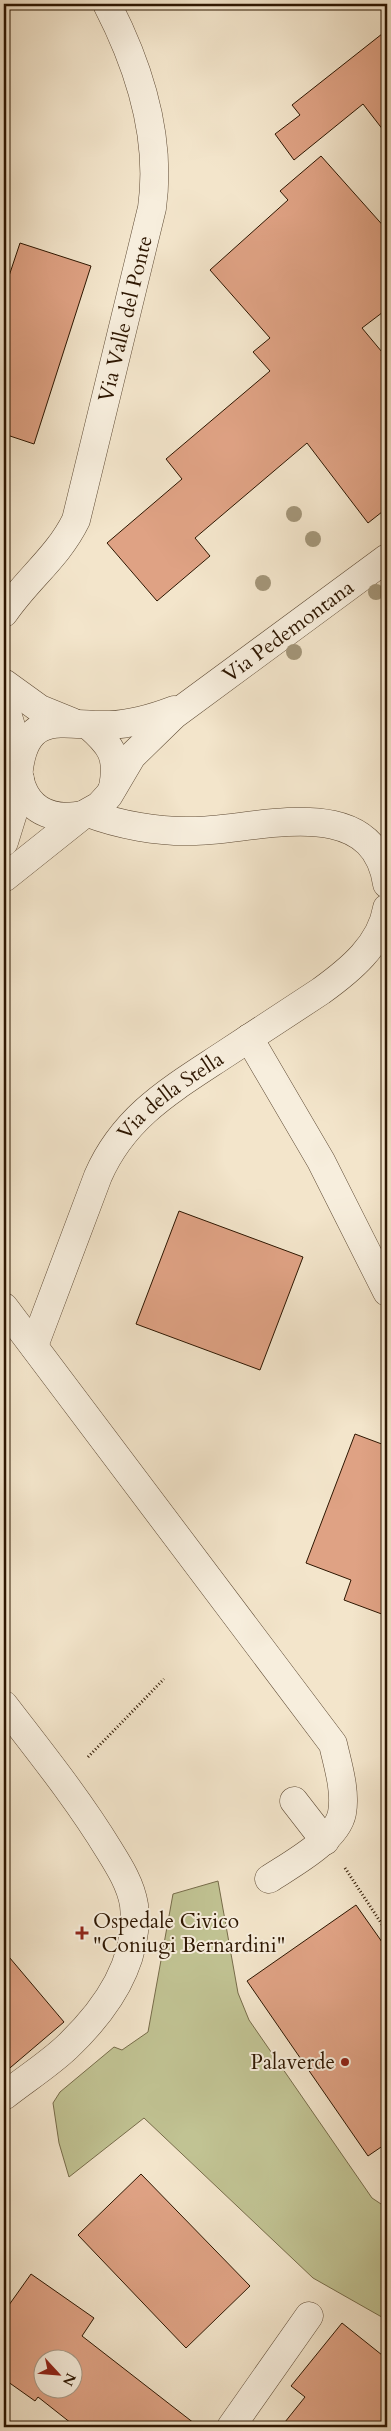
<svg xmlns="http://www.w3.org/2000/svg" width="391" height="2431" font-family="Cardo,serif">
	<style>
		.green { fill: #c1c393; stroke: #776c4a }
		.building { fill: #dfa284; stroke: #2d1601; fill-rule: evenodd }
		.lines { fill: none; stroke-linecap: round; stroke-linejoin: round }
		.minor-casing { stroke: #5e4a34; stroke-width: 29 }
		.path { stroke: #2d1601; stroke-width: 3; stroke-dasharray: 1 2.5; stroke-linecap: butt }
		.minor { stroke: #f7eedd; stroke-width: 28 }
		.tree { fill: #a39578 }
		.poi-dot { fill: #8f2418; stroke: #f7eedd; stroke-width: 2 }
		.labels { text-anchor: middle; dominant-baseline: central; stroke-width: 4; stroke-linejoin: round; paint-order: stroke }
		.street-label { font-size: 21px; fill: #2d1601; stroke: #f7eedd }
		.poi-label { font-size: 21px; fill: #2d1601; stroke: #f7eedd; text-anchor: start }
	</style>
	<rect width="100%" height="100%" fill="#f3e5cb"/>
	<filter id="stains"><feTurbulence type="fractalNoise" baseFrequency=".004" numOctaves="4"/><feColorMatrix values="0 0 0 0 .2 0 0 0 0 .09 0 0 0 0 .02 0 0 0 .5 -.17"/></filter>
	<radialGradient id="worn" r=".72"><stop offset=".6" stop-color="#630" stop-opacity="0"/><stop offset="1" stop-color="#630" stop-opacity=".3"/></radialGradient>
	<path class="green" d="M218,1881L238,1993L249,2020L372,2198L387,2208V2320L313,2278L144,2118L69,2177L59,2143L53,2103L60,2092L114,2047L122,2050L148,2032L173,1894Z"/>
	<path class="building" d="M387,30V135L363,104L294,160L275,134L300,115L292,105Z
		M321,156L387,230V309L362,328L387,358V508L368,523L307,443L195,538L210,556L157,601L107,543L182,479L166,459L270,371L253,352L270,338L210,270L288,200L280,191Z
		M20,243L91,266L34,444L4,434V291Z
		M179,1211L303,1257L260,1370L136,1324Z
		M355,1434L387,1446V1616L344,1600L351,1580L306,1563Z
		M356,1905L387,1949V2143L368,2156L247,1981Z
		M4,1951L64,2022L4,2073Z
		M141,2174L250,2286L186,2348L78,2235Z
		M31,2274L94,2318L82,2336L199,2427H76L38,2397L35,2401L4,2379V2312ZM42,2358H72V2388H42Z
		M342,2323L387,2359V2427H281L305,2397L291,2386Z"/>
	<g class="lines">
		<defs>
			<g id="minor">
				<path id="s1" d="M4,613C27,579 58,557 76,520L152,208C162,137 139,66 107,4"/>
				<path d="M4,683L40,709L72,722"/>
				<path d="M4,703C8,717 13,730 15,744C17,758 17,774 22,787C32,814 57,820 83,815"/>
				<path d="M88,725C111,745 119,756 113,787"/>
				<path d="M19,769C27,707 67,727 110,725C133,724 153,718 174,710"/>
				<path d="M88,813C119,825 159,832 192,831C255,831 373,789 387,884"/>
				<path d="M4,842L13,813L20,779"/>
				<path id="s2" d="M4,878L83,815L99,806L109,795L132,756L174,715L387,558"/>
				<path d="M249,1038L321,1161L387,1292"/>
				<path d="M4,1307L333,1744C338,1766 346,1791 342,1813C337,1840 290,1865 269,1879"/>
				<path id="s3" d="M34,1346L98,1176C124,1116 172,1089 225,1054C257,1033 289,1012 321,991C350,970 381,945 387,908"/>
				<path d="M4,1705C40,1752 78,1799 109,1850C119,1866 131,1885 134,1905C140,1961 106,2010 67,2047C48,2065 24,2080 4,2096"/>
				<path d="M294,1801L325,1841"/>
				<path d="M231,2427L309,2316"/>
			</g>
		</defs>
		<use href="#minor" class="minor-casing"/>
		<path class="path" d="M88,1757L164,1679
			M345,1868L387,1932
			M381,1941L387,1936"/>
		<use href="#minor" class="minor"/>
	</g>
	<g class="tree">
		<circle cx="294" cy="514" r="8"/>
		<circle cx="313" cy="539" r="8"/>
		<circle cx="263" cy="583" r="8"/>
		<circle cx="376" cy="592" r="8"/>
		<circle cx="294" cy="652" r="8"/>
	</g>
	<g class="poi-dot">
		<path d="M79.5 1925.5h5v5h5v5h-5v5h-5v-5h-5v-5h5z"/>
		<circle cx="345" cy="2062" r="5"/>
	</g>
	<g class="labels">
		<g class="street-label">
			<text stroke="none"><textPath href="#s1" startOffset="325">Via Valle del Ponte</textPath></text>
			<text stroke="none"><textPath href="#s2" startOffset="380">Via Pedemontana</textPath></text>
			<text stroke="none"><textPath href="#s3" startOffset="292">Via della Stella</textPath></text>
		</g>
		<g class="poi-label">
			<text x="93" y="1921">Ospedale Civico<tspan x="93" dy="24">"Coniugi Bernardini"</tspan></text>
			<text x="335" y="2062" text-anchor="end">Palaverde</text>
		</g>
	</g>
	<rect width="391" height="2431" fill="none" stroke="#f3e5cb" stroke-width="20"/>
	<rect x="5" y="5" width="381" height="2421" fill="none" stroke="#2d1601" stroke-width="2.5"/>
	<rect x="10" y="10" width="371" height="2411" fill="none" stroke="#2d1601"/>
	<g transform="translate(58 2374) rotate(116)"><circle r="24" fill="#f7eedd" stroke="#a69885"/>
	<path d="M0-4L9 19L0 12L-9 19Z" fill="#8f2418"/>
	<text y="-8" font-size="14" font-weight="bold" text-anchor="middle" fill="#2d1601">N</text>
	</g>
	<rect width="100%" height="100%" filter="url(#stains)"/>
	<rect width="100%" height="100%" fill="url(#worn)"/>
</svg>
